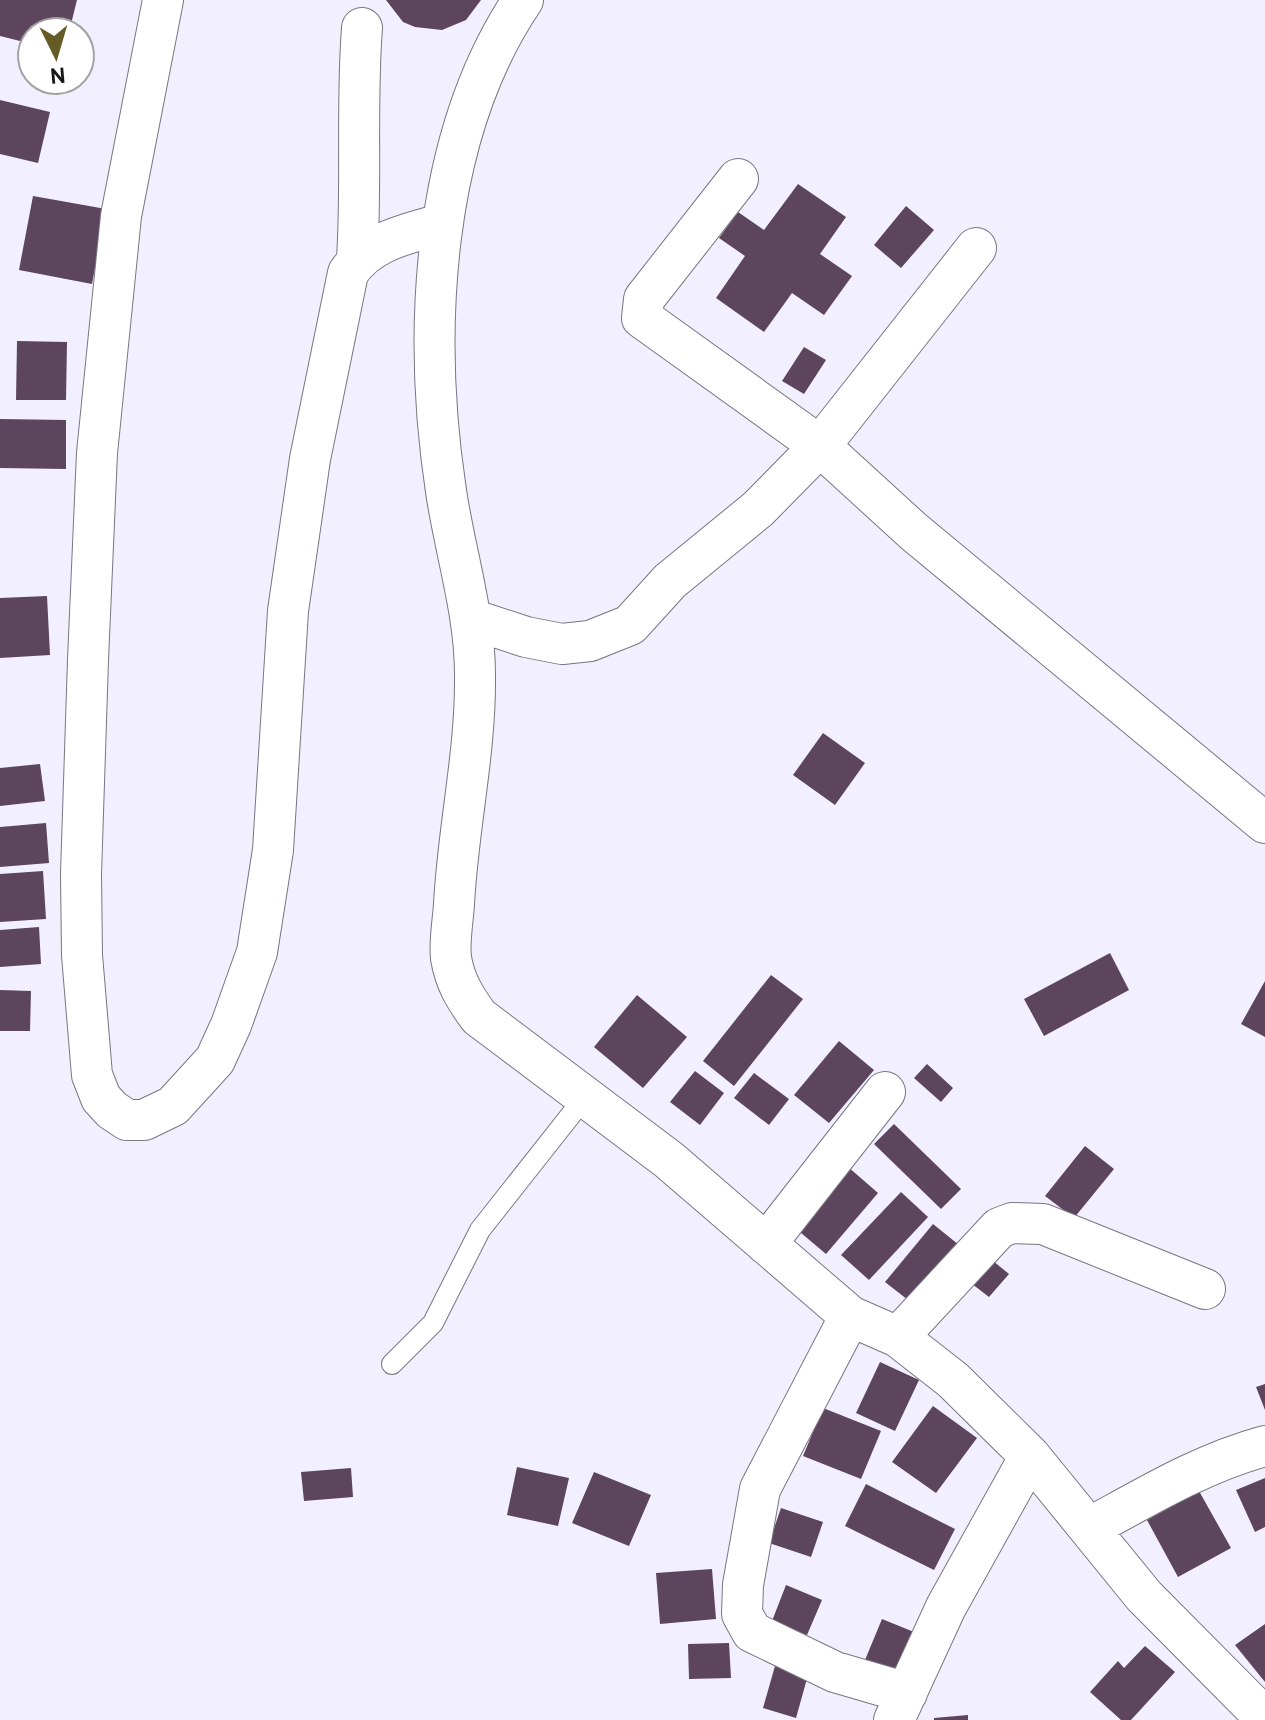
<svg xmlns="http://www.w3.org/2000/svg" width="1265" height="1720" font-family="Overpass,sans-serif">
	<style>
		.building { fill: #5c455d }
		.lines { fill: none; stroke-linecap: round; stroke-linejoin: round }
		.lane-casing { stroke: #777682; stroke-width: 22 }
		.street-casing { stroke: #777682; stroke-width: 42 }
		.lane { stroke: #fff; stroke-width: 20 }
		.street { stroke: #fff; stroke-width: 40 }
	</style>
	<rect width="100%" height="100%" fill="#f2f0ff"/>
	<path class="building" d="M0,0H77L69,32H32V44L0,36Z
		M386,0H481L466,20L442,30L415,27L403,22Z
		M0,100L50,112L38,163L0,154Z
		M798,184L846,217L820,254L852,276L824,315L792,293L764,332L716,298L745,256L719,238L738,212L764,230Z
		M33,196L106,209L92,284L19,270Z
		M906,206L934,230L901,268L874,245Z
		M17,341L67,342L66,400H16Z
		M804,347L826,360L804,394L782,381Z
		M0,419L66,420V469L0,468Z
		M47,596L50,655L0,658V598Z
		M823,733L865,763L835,805L793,775Z
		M40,764L45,801L0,806V768Z
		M46,823L49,863L0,867V827Z
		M43,871L46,919L0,922V874Z
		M39,927L41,964L0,967V930Z
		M1110,953L1129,990L1044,1036L1024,999Z
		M771,975L803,999L734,1086L703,1061Z
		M1265,981V1037L1241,1024Z
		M0,990L31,991L30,1031H0Z
		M637,995L687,1037L643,1088L594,1047Z
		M839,1041L874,1070L829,1123L794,1095Z
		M927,1064L953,1088L941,1102L914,1078Z
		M695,1071L724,1093L700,1125L670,1102Z
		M754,1073L789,1099L769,1125L734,1098Z
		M894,1124L961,1189L941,1209L874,1144Z
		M1085,1146L1114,1169L1074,1218L1045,1196Z
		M847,1166L878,1193L826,1254L794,1227Z
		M901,1192L928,1217L869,1280L841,1255Z
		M933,1224L964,1249L917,1307L885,1282Z
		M987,1256L1009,1274L989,1297L967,1280Z
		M880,1362L919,1380L895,1431L856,1413Z
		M1265,1384V1410L1256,1387Z
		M933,1406L977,1438L936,1493L892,1462Z
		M823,1408L881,1431L861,1479L803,1456Z
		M517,1467L569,1478L558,1526L507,1515Z
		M351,1468L353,1497L304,1501L301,1472Z
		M594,1472L651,1495L629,1546L572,1523Z
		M1265,1478V1527L1255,1532L1236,1490Z
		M866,1484L955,1529L934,1570L845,1526Z
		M1199,1491L1231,1548L1178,1577L1147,1520Z
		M781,1508L823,1522L811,1557L769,1543Z
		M712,1569L716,1619L660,1624L656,1573Z
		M786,1585L822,1600L807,1635L772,1621Z
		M882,1619L919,1634L902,1675L865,1660Z
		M1265,1624V1682L1235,1645Z
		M729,1643L731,1678L689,1679L688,1644Z
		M1145,1646L1175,1672L1131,1720H1121L1090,1692L1118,1661L1124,1668Z
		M777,1659L810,1668L796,1718L763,1708Z
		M968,1715V1720H934V1718Z"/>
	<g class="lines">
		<defs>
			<path id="lane" d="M392,1364L433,1323L480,1230L585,1097"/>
			<path id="street" d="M163,0L121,216L97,453L88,660L81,874L82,955L92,1075L101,1098L112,1110L127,1120H144L173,1106L215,1060L231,1025L257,952L273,850L288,611L310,459L348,273C369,241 406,234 441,224
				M523,0C431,136 422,333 446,491C455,552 475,612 475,675C476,752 458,827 454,904C453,921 449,941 451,958C455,982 465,998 479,1017L669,1160L850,1316L898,1337L953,1380L1030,1456L1144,1596L1265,1718
				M738,179L644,299L642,318L820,446L913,531L1265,823
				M357,258C362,182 356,105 362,28
				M471,619L526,637L562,644L590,641L630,625L670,581L758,509L820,446L976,248
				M766,1244L885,1092
				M850,1316L760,1489L743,1585L742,1614L752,1632L835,1672L907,1693
				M898,1337L999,1228L1012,1223L1043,1224L1205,1289
				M1089,1528C1146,1497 1202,1463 1265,1446
				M894,1720L946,1607L1030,1456"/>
		</defs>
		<use href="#lane" class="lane-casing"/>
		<use href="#street" class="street-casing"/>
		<use href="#lane" class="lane"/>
		<use href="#street" class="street"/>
	</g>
	<g transform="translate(56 56) rotate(175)"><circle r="38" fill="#ffffff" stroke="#a2a2a4" stroke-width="2"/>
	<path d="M0-6L14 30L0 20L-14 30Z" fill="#645b27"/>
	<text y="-12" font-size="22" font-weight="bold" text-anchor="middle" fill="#17161b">N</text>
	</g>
</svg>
